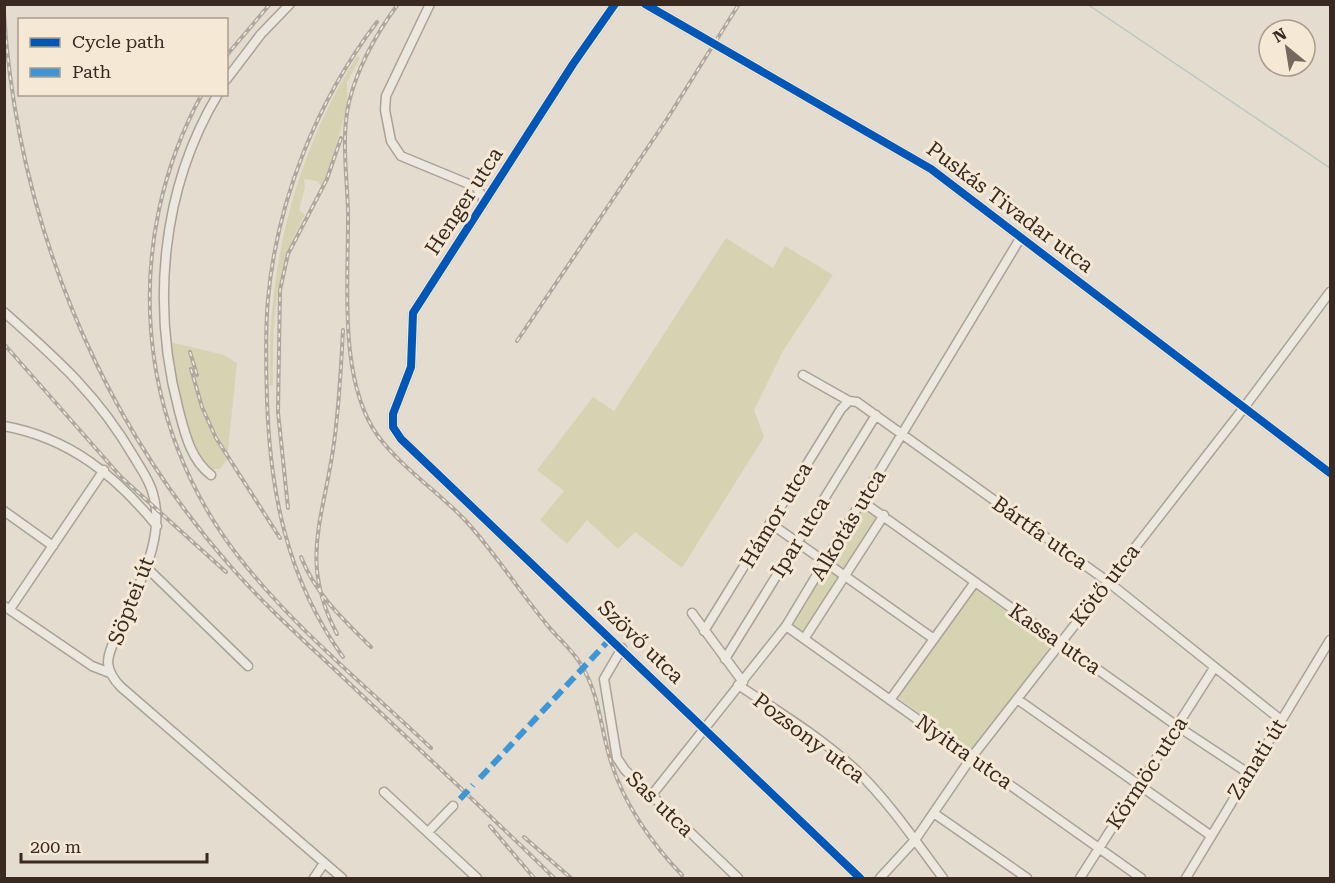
<svg xmlns="http://www.w3.org/2000/svg" width="1335" height="883" font-family="'Roboto Serif',serif">
	<style>
		.green { fill: #d6d3b2 }
		.lines { fill: none; stroke-linecap: round; stroke-linejoin: round }
		.stream { stroke: #b9c9be; stroke-width: 1.5 }
		.minor-casing { stroke: #aaa197; stroke-width: 11 }
		.minor { stroke: #ece8e0; stroke-width: 8 }
		.rail-casing { stroke: #ada7a0; stroke-width: 4 }
		.rail { stroke: #f5e9d6; stroke-width: 1.5; stroke-dasharray: 4.5; stroke-linecap: butt }
		.quiet { stroke: #3e96d5; stroke-width: 6; stroke-dasharray: 12 6; stroke-linecap: butt }
		.cycleway-casing { stroke: #f5e9d6; stroke-width: 11 }
		.cycleway { stroke: #0057b8; stroke-width: 8 }
		.labels { text-anchor: middle; dominant-baseline: central; stroke-width: 6; stroke-linejoin: round; paint-order: stroke }
		.street-label { font-size: 21px; fill: #392920; stroke: #f5e9d6 }
	</style>
	<rect width="100%" height="100%" fill="#e4dccf"/>
	<path class="green" d="M357,56L360,58L347,82V108L326,179L322,187L317,181L304,179L305,188L299,210L305,215C273,270 273,323 273,385L270,386C266,270 295,154 357,56Z
		M726,238L773,268L785,246L833,275L783,351L754,410L764,437L682,568L635,532L618,549L587,520L567,544L540,520L564,491L537,470L593,397L614,411Z
		M174,343L224,355L237,363L227,460L220,469H207C181,433 176,387 171,344Z
		M863,508L878,517L804,635L789,626Z
		M978,587L1053,643L971,752L896,696Z"/>
	<g class="lines">
		<path class="stream" d="M1087,4L1330,168"/>
		<defs>
			<path id="minor" d="M430,4L386,96L385,110L391,141L401,156L476,187L483,197V205
				M615,4L573,64L413,313L411,367L393,414V427L401,439L860,878
				M645,4L931,169L1330,473
				M226,80L261,34L290,4
				M4,312C57,359 98,395 134,457C141,469 150,481 153,494C166,538 138,585 122,624C117,636 108,650 108,663C109,672 114,680 121,687L342,878
				M803,375L849,401L857,402L1107,581L1281,720
				M4,426C70,438 116,476 157,526
				M211,475C191,460 185,434 179,411C151,306 161,189 218,94
				M863,502L1177,726L1248,773
				M4,511L53,546
				M770,523L934,639
				M146,567L248,666
				M4,606L92,666L110,673
				M10,609L104,470
				M692,613L743,682
				M786,626L1141,878
				M704,631L841,409L849,401
				M804,639L884,515
				M622,648L604,679L617,758L625,770L738,878
				M725,659L876,415
				M738,685C779,712 822,738 857,771C890,803 916,842 943,878
				M1017,699L1210,835
				M890,700L975,582
				M384,792L477,878
				M651,796L786,626L1021,237
				M935,814L1027,878
				M428,832L453,806
				M314,878L324,863
				M880,878L915,840L971,758L1243,409L1330,292
				M1080,878L1214,668
				M1186,878L1330,640"/>
		</defs>
		<use href="#minor" class="minor-casing"/>
		<use href="#minor" class="minor"/>
		<defs>
			<path id="rail" d="M398,4C376,34 358,66 349,102C341,138 347,175 348,211C349,278 337,379 378,436C401,467 437,491 464,519C493,550 517,588 544,621C555,636 570,647 580,663C600,694 600,728 611,762C624,804 652,844 682,875
				M4,13C17,217 97,415 232,568C269,610 310,646 350,684C418,748 487,812 554,878
				M226,56L270,4
				M202,94C121,242 135,423 238,556C293,627 366,686 431,748
				M517,341L667,119L739,4
				M4,344L121,477L226,572
				M190,352L197,375
				M191,369L202,407L216,438L280,538
				M288,508L278,412L280,290L288,254L327,179L341,138
				M301,557C316,595 343,619 371,647
				M337,634C300,563 322,523 333,450C339,410 341,370 343,330
				M343,657C287,579 270,493 267,399C266,366 265,332 268,299C277,200 317,101 377,22
				M490,826L534,878
				M524,837L571,878"/>
		</defs>
		<use href="#rail" class="rail-casing"/>
		<use href="#rail" class="rail"/>
		<path class="quiet" d="M480,778L611,638
			M460,799L473,785"/>
		<defs>
			<path id="cycleway" d="M615,4L573,64L413,313L411,367L393,414V427L401,439L860,878
				M645,4L931,169L1330,473"/>
		</defs>
		<use href="#cycleway" class="cycleway-casing"/>
		<use href="#cycleway" class="cycleway"/>
	</g>
	<g class="labels">
		<g class="street-label">
			<text transform="translate(464 201) rotate(-57)">Henger utca</text>
			<text transform="translate(1010 207) rotate(37)">Puskás Tivadar utca</text>
			<text transform="translate(776 515) rotate(-59)">Hámor utca</text>
			<text transform="translate(848 525) rotate(-59)">Alkotás utca</text>
			<text transform="translate(1040 533) rotate(35)">Bártfa utca</text>
			<text transform="translate(800 537) rotate(-58)">Ipar utca</text>
			<text transform="translate(1105 585) rotate(-52)">Kötő utca</text>
			<text transform="translate(131 601) rotate(-69)">Söptei út</text>
			<text transform="translate(1055 639) rotate(35)">Kassa utca</text>
			<text transform="translate(641 642) rotate(44)">Szövő utca</text>
			<text transform="translate(809 738) rotate(37)">Pozsony utca</text>
			<text transform="translate(964 752) rotate(35)">Nyitra utca</text>
			<text transform="translate(1257 759) rotate(-58)">Zanati út</text>
			<text transform="translate(1147 773) rotate(-57)">Körmöc utca</text>
			<text transform="translate(660 804) rotate(44)">Sas utca</text>
		</g>
	</g>
	<rect width="1335" height="883" fill="none" stroke="#392920" stroke-width="12"/>
	<rect x="18" y="18" width="210" height="78" fill="#f5e9d6" stroke="#aa9c8d" stroke-width="1.5"/>
	<rect x="30" y="38" width="30" height="9" fill="#0057b8" stroke="#aa9c8d" stroke-width="1.5"/>
	<text x="72" y="48" font-size="18" fill="#392920">Cycle path</text>
	<rect x="30" y="68" width="30" height="9" fill="#3e96d5" stroke="#aa9c8d" stroke-width="1.5"/>
	<text x="72" y="78" font-size="18" fill="#392920">Path</text>
	<g transform="translate(1287 48) rotate(330)"><circle r="28" fill="#f5e9d6" stroke="#aa9c8d" stroke-width="1.5"/>
	<path d="M0-4.5L10 22L0 15L-10 22Z" fill="#75685d"/>
	<text y="-9" font-size="16" font-weight="bold" text-anchor="middle" fill="#392920">N</text>
	</g>
	<path d="M21 853v9h186v-9" fill="none" stroke="#392920" stroke-width="3"/>
	<text x="30" y="853" font-size="18" fill="#392920" stroke="#f5e9d6" stroke-width="4.5" paint-order="stroke">200 m</text>
</svg>
